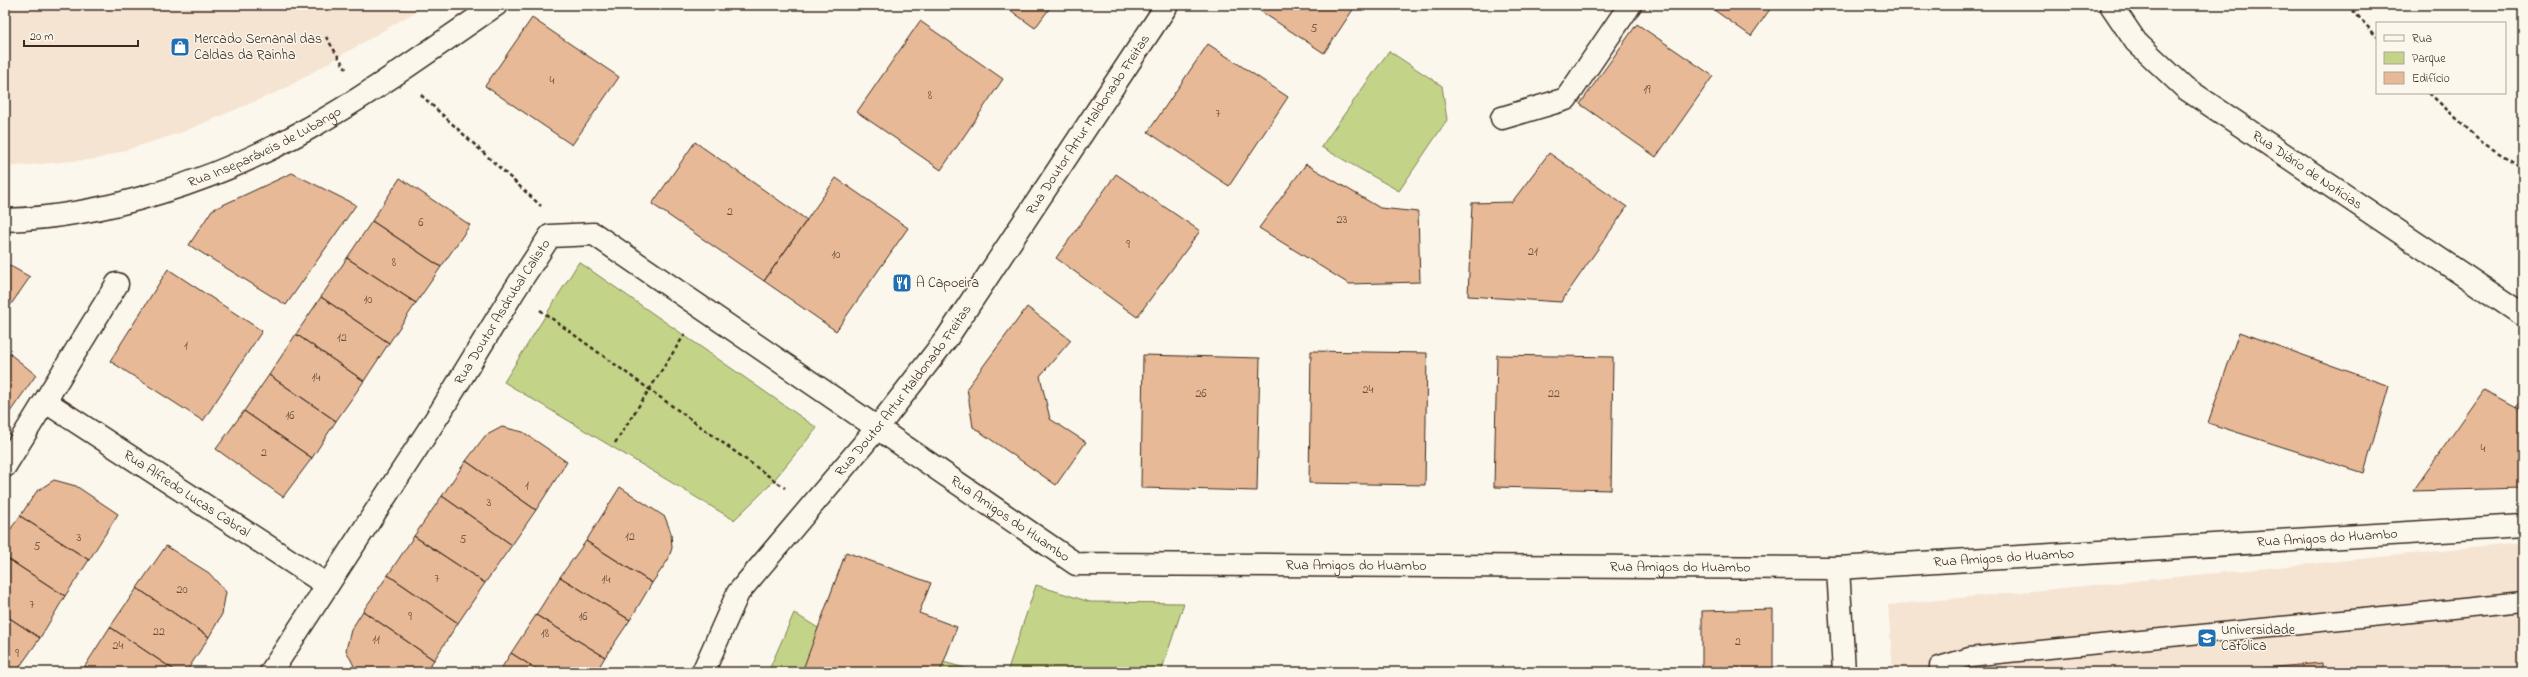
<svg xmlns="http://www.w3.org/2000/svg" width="2528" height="677" font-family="'Indie Flower',sans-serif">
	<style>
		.built { fill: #f5e4d2 }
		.green { fill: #c3d489; stroke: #7f7f54 }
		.building { fill: #e7b997; stroke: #3b2a1e }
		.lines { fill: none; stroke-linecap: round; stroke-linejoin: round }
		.lane-casing { stroke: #3b2a1e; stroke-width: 21 }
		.street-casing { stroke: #3b2a1e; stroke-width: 25 }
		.secondary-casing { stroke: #3b2a1e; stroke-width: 25 }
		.path { stroke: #3b2a1e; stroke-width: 2.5; stroke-dasharray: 4 3; stroke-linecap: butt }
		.lane { stroke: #fbf7ec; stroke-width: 18 }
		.street { stroke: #fbf7ec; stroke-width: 22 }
		.secondary { stroke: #fbf7ec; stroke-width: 22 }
		.labels { text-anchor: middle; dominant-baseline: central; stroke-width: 3; stroke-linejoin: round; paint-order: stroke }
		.number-label { font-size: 12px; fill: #664e3c }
		.poi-label { font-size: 14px; fill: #3b2a1e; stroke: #fbf7ec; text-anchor: start }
		.street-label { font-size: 14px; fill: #3b2a1e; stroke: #fbf7ec }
	</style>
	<rect width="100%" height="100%" fill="#fbf7ec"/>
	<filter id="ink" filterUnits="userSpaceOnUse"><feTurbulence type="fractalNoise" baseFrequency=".025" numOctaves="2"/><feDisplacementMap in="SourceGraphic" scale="8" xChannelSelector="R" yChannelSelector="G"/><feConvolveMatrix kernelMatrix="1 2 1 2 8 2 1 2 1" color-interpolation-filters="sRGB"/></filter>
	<g filter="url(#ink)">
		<path class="built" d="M5,5H427L284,89L183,132L97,159L5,167Z
			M2523,543V672H1893L1888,605Z"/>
		<path class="green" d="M1389,51L1442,86L1447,120L1399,191L1321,147Z
			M579,262L817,428L769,486L734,520L504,382Z
			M1036,585L1090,602L1184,603L1161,672H1007Z
			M794,613L818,628L980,672H768Z"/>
		<path class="building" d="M1003,5H1052L1035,28Z
			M1251,5H1356L1324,53Z
			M1707,5H1773L1751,36Z
			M532,18L619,77L572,145L485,86Z
			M920,21L1003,79L941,170L857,112Z
			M1637,24L1713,76L1656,157L1580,104Z
			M1208,44L1288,97L1229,186L1148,132Z
			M695,142L807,220L764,281L652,204Z
			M1549,153L1627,207L1561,302L1468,296L1472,203L1512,202Z
			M1306,164L1380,208L1418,212L1420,282L1349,284L1259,228Z
			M292,173L356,205L286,305L189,245L212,210Z
			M1116,174L1200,231L1137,317L1056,258Z
			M400,178L470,225L441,267L372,221Z
			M836,178L908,228L836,331L764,281Z
			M372,221L441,267L416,303L347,258Z
			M347,258L416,303L389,343L321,297Z
			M5,263L30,277L5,313Z
			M168,269L262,331L203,421L110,361Z
			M321,297L389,343L364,381L296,334Z
			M1027,307L1071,340L1040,376L1050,419L1086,442L1056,485L973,427L967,388Z
			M2239,332L2389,386L2364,473L2208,423Z
			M296,334L364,381L336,421L269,375Z
			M5,350L36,375L5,419Z
			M1311,351L1427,353L1425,485L1309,483Z
			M1143,355L1260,358L1257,491L1141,488Z
			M1497,355L1613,357L1611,490L1494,487Z
			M269,375L336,421L312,458L244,411Z
			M2484,390L2523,411V488L2413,491Z
			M2523,398V411L2515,406Z
			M244,411L312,458L283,497L216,449Z
			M502,427L523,432L567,462L536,510L466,461L485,436Z
			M466,461L536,510L512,545L442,496Z
			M54,480L76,486L118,514L89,560L20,516L37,491Z
			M620,487L665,517L671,533L672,548L668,560L652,583L586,541Z
			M442,496L512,545L485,583L414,536Z
			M20,516L89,560L65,596L5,557V537Z
			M414,536L485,583L458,623L388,575Z
			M586,541L652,583L630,620L560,577Z
			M166,546L209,573L226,592L222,614L209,637L137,588Z
			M846,552L931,583L919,613L957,627L940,672H802Z
			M5,557L65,596L40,638L5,615Z
			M388,575L458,623L434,660L363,611Z
			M560,577L630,620L605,657L536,615Z
			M137,588L209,637L186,672H177L110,627Z
			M1773,609V672H1702V611Z
			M363,611L434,660L425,672H360L355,668L346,650L351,630Z
			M5,615L40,638L16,672L5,669Z
			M536,615L605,657L596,672H541L511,653Z
			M110,627L177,672H95L85,666Z
			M511,653L541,672H499Z
			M2322,663V672H2219Z
			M85,666L95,672H81Z"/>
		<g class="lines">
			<defs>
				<path id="lane" d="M1939,672V666L1969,657L2523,602"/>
				<g id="street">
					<path d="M1502,118L1566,99L1630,5"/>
					<path id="s1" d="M46,402L327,585"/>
					<path d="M5,466L117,284"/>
					<path d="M1838,568L1844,672"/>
					<path id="s2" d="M271,672L441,411L514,291L550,236L594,234L1076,564L1838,568L2523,526"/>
					<path id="s3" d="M703,672L738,593L878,427L947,338L1167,5"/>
				</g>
				<g id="secondary">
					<path id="s4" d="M2111,5L2136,42L2185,88L2523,315"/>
					<path id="s5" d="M5,220C105,217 217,180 304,131C371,94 433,48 496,5"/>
				</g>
			</defs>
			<use href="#lane" class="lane-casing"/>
			<use href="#street" class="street-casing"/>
			<use href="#secondary" class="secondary-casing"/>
			<path class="path" d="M2348,5L2377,37
				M326,37L346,69
				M2429,93L2483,143L2523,168
				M421,95L541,206
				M540,310L785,488
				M615,443L685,334"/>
			<use href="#lane" class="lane"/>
			<use href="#street" class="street"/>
			<use href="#secondary" class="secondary"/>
		</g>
	</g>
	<defs>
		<symbol id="shop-square" viewBox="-11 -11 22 22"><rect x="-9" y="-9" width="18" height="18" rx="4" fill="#1f6fb2" stroke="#fbf7ec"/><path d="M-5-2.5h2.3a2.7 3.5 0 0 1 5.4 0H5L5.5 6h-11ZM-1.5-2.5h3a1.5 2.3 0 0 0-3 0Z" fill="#fff"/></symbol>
		<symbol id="restaurant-square" viewBox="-11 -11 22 22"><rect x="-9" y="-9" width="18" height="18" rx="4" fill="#1f6fb2" stroke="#fbf7ec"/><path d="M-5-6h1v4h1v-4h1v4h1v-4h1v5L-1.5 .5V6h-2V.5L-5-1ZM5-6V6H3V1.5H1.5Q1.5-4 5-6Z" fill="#fff"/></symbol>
		<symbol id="school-square" viewBox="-11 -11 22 22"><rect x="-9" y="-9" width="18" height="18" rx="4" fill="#1f6fb2" stroke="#fbf7ec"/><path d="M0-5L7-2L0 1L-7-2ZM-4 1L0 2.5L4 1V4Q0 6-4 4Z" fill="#fff"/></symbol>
	</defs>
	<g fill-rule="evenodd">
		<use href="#shop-square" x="169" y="36" width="22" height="22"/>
		<use href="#restaurant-square" x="891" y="272" width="22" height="22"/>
		<use href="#school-square" x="2196" y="627" width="22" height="22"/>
	</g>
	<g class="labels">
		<g class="number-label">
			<text x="1314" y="29">5</text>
			<text x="552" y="81">4</text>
			<text x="1647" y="90">19</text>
			<text x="930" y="96">8</text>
			<text x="1218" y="114">7</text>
			<text x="730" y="212">2</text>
			<text x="1342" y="220">23</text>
			<text x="421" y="223">6</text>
			<text x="1128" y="245">9</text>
			<text x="1533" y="252">21</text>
			<text x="836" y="255">10</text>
			<text x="394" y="263">8</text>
			<text x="368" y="300">10</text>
			<text x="342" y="338">12</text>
			<text x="186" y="346">1</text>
			<text x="316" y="378">14</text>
			<text x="1368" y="390">24</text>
			<text x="1201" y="394">26</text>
			<text x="1554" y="394">22</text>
			<text x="290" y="416">16</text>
			<text x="2483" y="449">4</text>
			<text x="264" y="453">2</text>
			<text x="527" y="486">1</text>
			<text x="489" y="503">3</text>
			<text x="630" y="537">12</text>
			<text x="79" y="538">3</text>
			<text x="463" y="540">5</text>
			<text x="37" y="547">5</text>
			<text x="437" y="579">7</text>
			<text x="606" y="580">14</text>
			<text x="182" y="590">20</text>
			<text x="32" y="605">7</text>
			<text x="410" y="617">9</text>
			<text x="583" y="617">16</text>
			<text x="159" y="632">22</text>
			<text x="545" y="634">18</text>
			<text x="376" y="640">11</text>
			<text x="1738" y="642">2</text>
			<text x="118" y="646">24</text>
			<text x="17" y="654">9</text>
		</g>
		<g class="poi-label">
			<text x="194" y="39">Mercado Semanal das<tspan x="194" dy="16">Caldas da Rainha</tspan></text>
			<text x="916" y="283">A Capoeira</text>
			<text x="2221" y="630">Universidade<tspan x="2221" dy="16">Católica</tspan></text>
		</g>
		<g class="street-label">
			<text stroke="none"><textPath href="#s3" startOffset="672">Rua Doutor Artur Maldonado Freitas</textPath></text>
			<text stroke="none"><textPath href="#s5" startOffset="272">Rua Inseparáveis de Lubango</textPath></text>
			<text stroke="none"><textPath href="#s4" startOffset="259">Rua Diário de Notícias</textPath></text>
			<text stroke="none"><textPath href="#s2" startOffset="428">Rua Doutor Asdrubal Calisto</textPath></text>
			<text stroke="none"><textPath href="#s3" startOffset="348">Rua Doutor Artur Maldonado Freitas</textPath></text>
			<text stroke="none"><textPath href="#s1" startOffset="168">Rua Alfredo Lucas Cabral</textPath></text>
			<text stroke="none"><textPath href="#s2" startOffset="1066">Rua Amigos do Huambo</textPath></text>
			<text stroke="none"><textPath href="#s2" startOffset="2398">Rua Amigos do Huambo</textPath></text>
			<text stroke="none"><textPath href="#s2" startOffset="2074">Rua Amigos do Huambo</textPath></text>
			<text stroke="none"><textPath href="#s2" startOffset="1426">Rua Amigos do Huambo</textPath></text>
			<text stroke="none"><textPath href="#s2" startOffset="1750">Rua Amigos do Huambo</textPath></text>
		</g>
	</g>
	<rect width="2528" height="677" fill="none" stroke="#fbf7ec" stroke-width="20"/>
	<rect x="10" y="10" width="2508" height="657" fill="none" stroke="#3b2a1e" stroke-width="1.5" filter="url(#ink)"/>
	<rect x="2376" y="22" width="130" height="72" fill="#fbf7ec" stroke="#aea59a"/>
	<rect x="2384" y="35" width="20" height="6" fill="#fbf7ec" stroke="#aea59a"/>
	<text x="2412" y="42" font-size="12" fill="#3b2a1e">Rua</text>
	<rect x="2384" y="52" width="20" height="12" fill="#c3d489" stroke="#aea59a"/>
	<text x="2412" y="62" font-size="12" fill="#3b2a1e">Parque</text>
	<rect x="2384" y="72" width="20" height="12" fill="#e7b997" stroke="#aea59a"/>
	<text x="2412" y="82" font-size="12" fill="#3b2a1e">Edifício</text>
	<path d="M24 40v6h114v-6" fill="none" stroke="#3b2a1e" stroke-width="2"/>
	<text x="30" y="40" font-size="12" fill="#3b2a1e" stroke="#fbf7ec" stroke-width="3" paint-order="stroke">20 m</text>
</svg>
